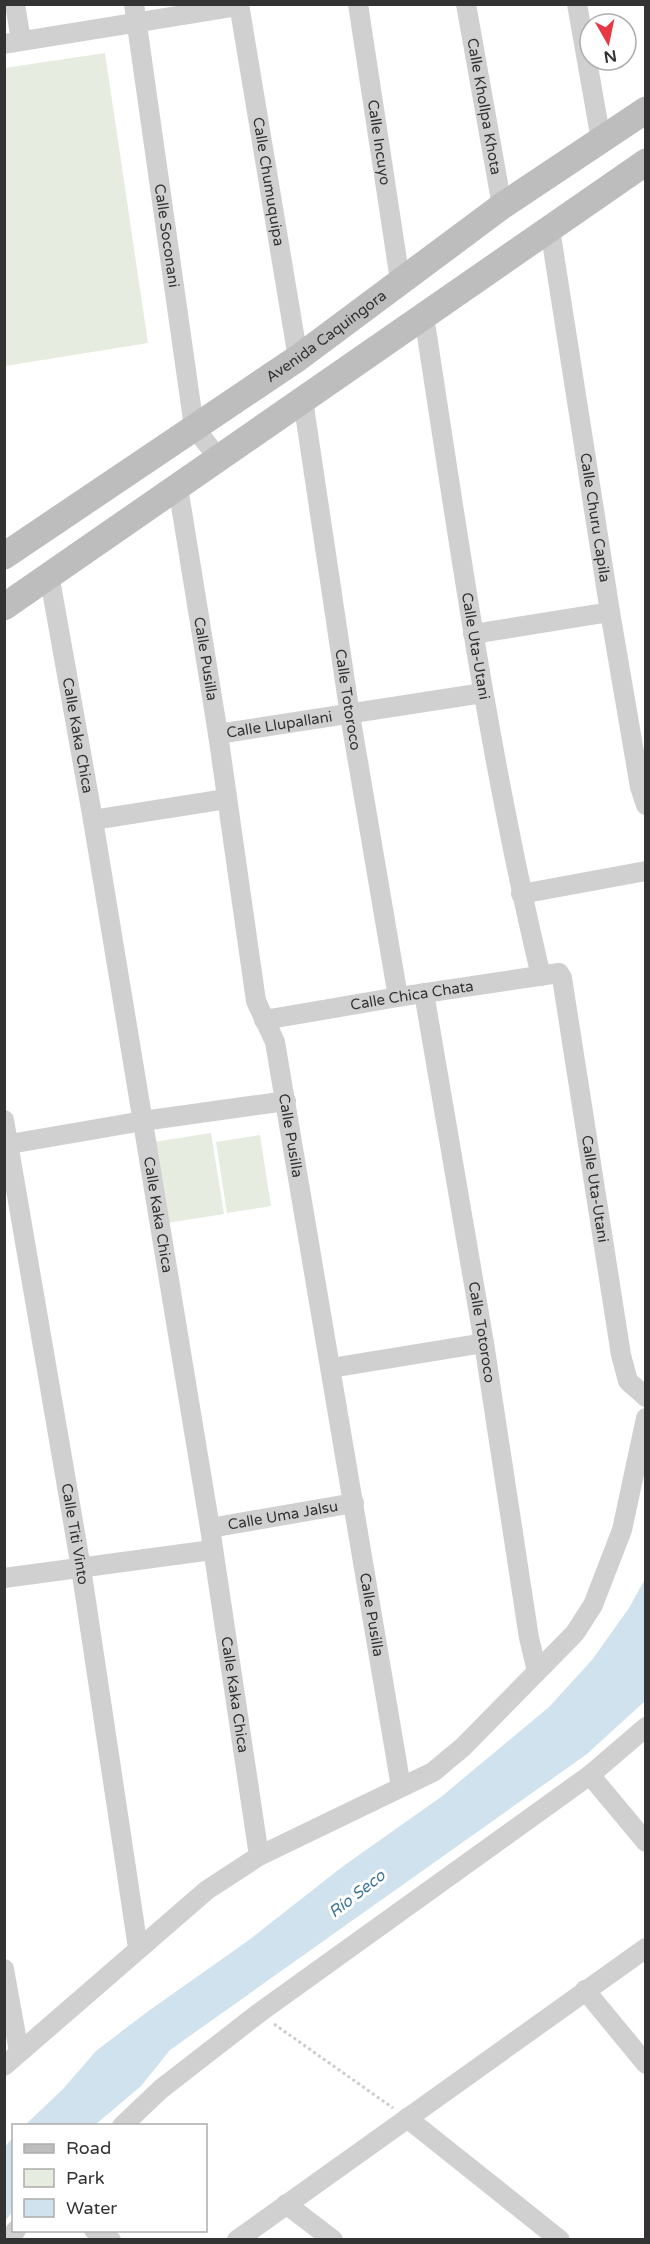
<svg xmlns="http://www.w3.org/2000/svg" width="650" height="2244" font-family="'Varela Round',sans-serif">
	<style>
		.green { fill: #e6ecdf }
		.water { fill: #cfe2ee }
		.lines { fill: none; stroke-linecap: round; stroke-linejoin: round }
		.path { stroke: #cdcdcd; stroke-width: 3; stroke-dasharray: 3 3; stroke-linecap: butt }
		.street { stroke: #d0d0d0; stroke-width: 20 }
		.secondary { stroke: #bdbdbd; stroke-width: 27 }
		.labels { text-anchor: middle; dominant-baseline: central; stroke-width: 6; stroke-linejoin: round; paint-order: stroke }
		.street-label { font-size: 15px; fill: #333; stroke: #fff }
		.water-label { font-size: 16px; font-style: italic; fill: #3f7597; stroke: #fff }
	</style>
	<rect width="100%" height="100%" fill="#fff"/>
	<path class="green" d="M105,53L148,343L5,366V68Z
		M211,1133L224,1214L154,1225L141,1144Z
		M260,1135L271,1206L227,1213L216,1142Z"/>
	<path class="water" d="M645,1579V1701L587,1754L170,2050L141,2086L95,2125H25L63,2089L96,2051L147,2012L249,1940L342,1867L441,1797L549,1707L592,1660L629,1608Z
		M13,2137V2211L5,2221V2147Z"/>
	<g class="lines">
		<path class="path" d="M274,2024L393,2108"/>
		<g class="street">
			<path d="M15,4L21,41"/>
			<path id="s1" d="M134,4L194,427L218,458"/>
			<path id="s2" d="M239,4L298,358"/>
			<path id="s3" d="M358,4L400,280"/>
			<path id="s4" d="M466,4L502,206"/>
			<path d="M577,4L601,140"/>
			<path d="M4,44L239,6"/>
			<path id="s5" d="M550,229L610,612L640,787L646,805"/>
			<path id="s6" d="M424,316C458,537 489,758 541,976"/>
			<path id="s7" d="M303,400L350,715L398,997"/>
			<path id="s8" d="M178,487L218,734L256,1001L275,1042L401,1787"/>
			<path id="s9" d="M49,574L93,820L210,1528L259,1856"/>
			<path d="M473,634L610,612"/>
			<path id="s10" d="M218,734L483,693"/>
			<path d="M93,820L226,799"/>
			<path d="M521,894L646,871"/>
			<path id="s11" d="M424,993L484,1343L529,1638L537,1671"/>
			<path id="s12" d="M264,1020L398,997L559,973L562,978L621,1355L628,1381L646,1397"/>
			<path id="s13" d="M4,1120L81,1568L138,1948"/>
			<path d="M4,1145L143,1121L286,1101"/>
			<path d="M331,1368L484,1343"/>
			<path id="s14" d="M210,1528L354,1503"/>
			<path d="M4,1578L212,1550"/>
			<path d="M590,1775L646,1842"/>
			<path d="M4,1969L19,2052"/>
			<path d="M585,1990L646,2064"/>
			<path d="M4,2066L207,1890L259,1856L433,1772L463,1747L575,1633L593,1605L622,1530L646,1418"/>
			<path d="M407,2118L560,2240"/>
			<path d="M122,2126L161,2089L259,2013L590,1775L646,1727"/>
			<path d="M286,2204L333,2240"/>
			<path d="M94,2230L111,2240"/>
			<path d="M9,2240L16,2230"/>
			<path d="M237,2240L646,1948"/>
		</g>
		<g class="secondary">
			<path id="s15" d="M4,556L298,358L502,206L646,110"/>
			<path d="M4,607L646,162"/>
		</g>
	</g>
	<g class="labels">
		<g class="street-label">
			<text stroke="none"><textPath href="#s4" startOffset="104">Calle Khollpa Khota</textPath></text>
			<text stroke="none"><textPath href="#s3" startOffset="140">Calle Incuyo</textPath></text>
			<text stroke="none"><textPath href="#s2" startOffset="180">Calle Chumuquipa</textPath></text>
			<text stroke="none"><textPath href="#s1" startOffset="234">Calle Soconani</textPath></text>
			<text stroke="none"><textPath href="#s15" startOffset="390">Avenida Caquingora</textPath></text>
			<text stroke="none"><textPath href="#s5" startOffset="292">Calle Churu Capila</textPath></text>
			<text stroke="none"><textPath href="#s6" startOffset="334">Calle Uta-Utani</textPath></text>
			<text stroke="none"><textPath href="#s8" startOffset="174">Calle Pusilla</textPath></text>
			<text stroke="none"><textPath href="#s7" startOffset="303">Calle Totoroco</textPath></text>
			<text stroke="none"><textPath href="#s10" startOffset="62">Calle Llupallani</textPath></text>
			<text stroke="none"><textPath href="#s9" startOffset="164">Calle Kaka Chica</textPath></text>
			<text stroke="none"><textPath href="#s12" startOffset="150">Calle Chica Chata</textPath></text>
			<text stroke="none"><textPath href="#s8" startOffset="660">Calle Pusilla</textPath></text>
			<text stroke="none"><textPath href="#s12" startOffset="518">Calle Uta-Utani</textPath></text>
			<text stroke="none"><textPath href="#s9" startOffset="650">Calle Kaka Chica</textPath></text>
			<text stroke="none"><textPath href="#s11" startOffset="344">Calle Totoroco</textPath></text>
			<text stroke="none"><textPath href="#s14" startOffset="74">Calle Uma Jalsu</textPath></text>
			<text stroke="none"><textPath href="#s13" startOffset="420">Calle Titi Vinto</textPath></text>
			<text stroke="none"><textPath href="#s8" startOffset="1146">Calle Pusilla</textPath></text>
			<text stroke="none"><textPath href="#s9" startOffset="1136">Calle Kaka Chica</textPath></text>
		</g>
		<g class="water-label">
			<text transform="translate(357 1894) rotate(-38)">Río Seco</text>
		</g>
	</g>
	<rect width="650" height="2244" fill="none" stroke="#333333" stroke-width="12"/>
	<rect x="12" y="2124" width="195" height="108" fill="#ffffff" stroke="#adadad" stroke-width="1.5"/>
	<rect x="24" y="2144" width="30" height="9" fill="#bdbdbd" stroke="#adadad" stroke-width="1.5"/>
	<text x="66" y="2154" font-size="18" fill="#333333">Road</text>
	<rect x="24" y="2169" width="30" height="18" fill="#e6ecdf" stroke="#adadad" stroke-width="1.5"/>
	<text x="66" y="2184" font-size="18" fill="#333333">Park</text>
	<rect x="24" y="2199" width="30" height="18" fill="#cfe2ee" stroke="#adadad" stroke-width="1.5"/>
	<text x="66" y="2214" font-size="18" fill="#333333">Water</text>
	<g transform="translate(608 42) rotate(171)"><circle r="28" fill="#ffffff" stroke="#adadad" stroke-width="1.5"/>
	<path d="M0-4.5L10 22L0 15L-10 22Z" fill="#e63946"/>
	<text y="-9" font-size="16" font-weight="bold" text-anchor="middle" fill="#333333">N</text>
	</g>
</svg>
